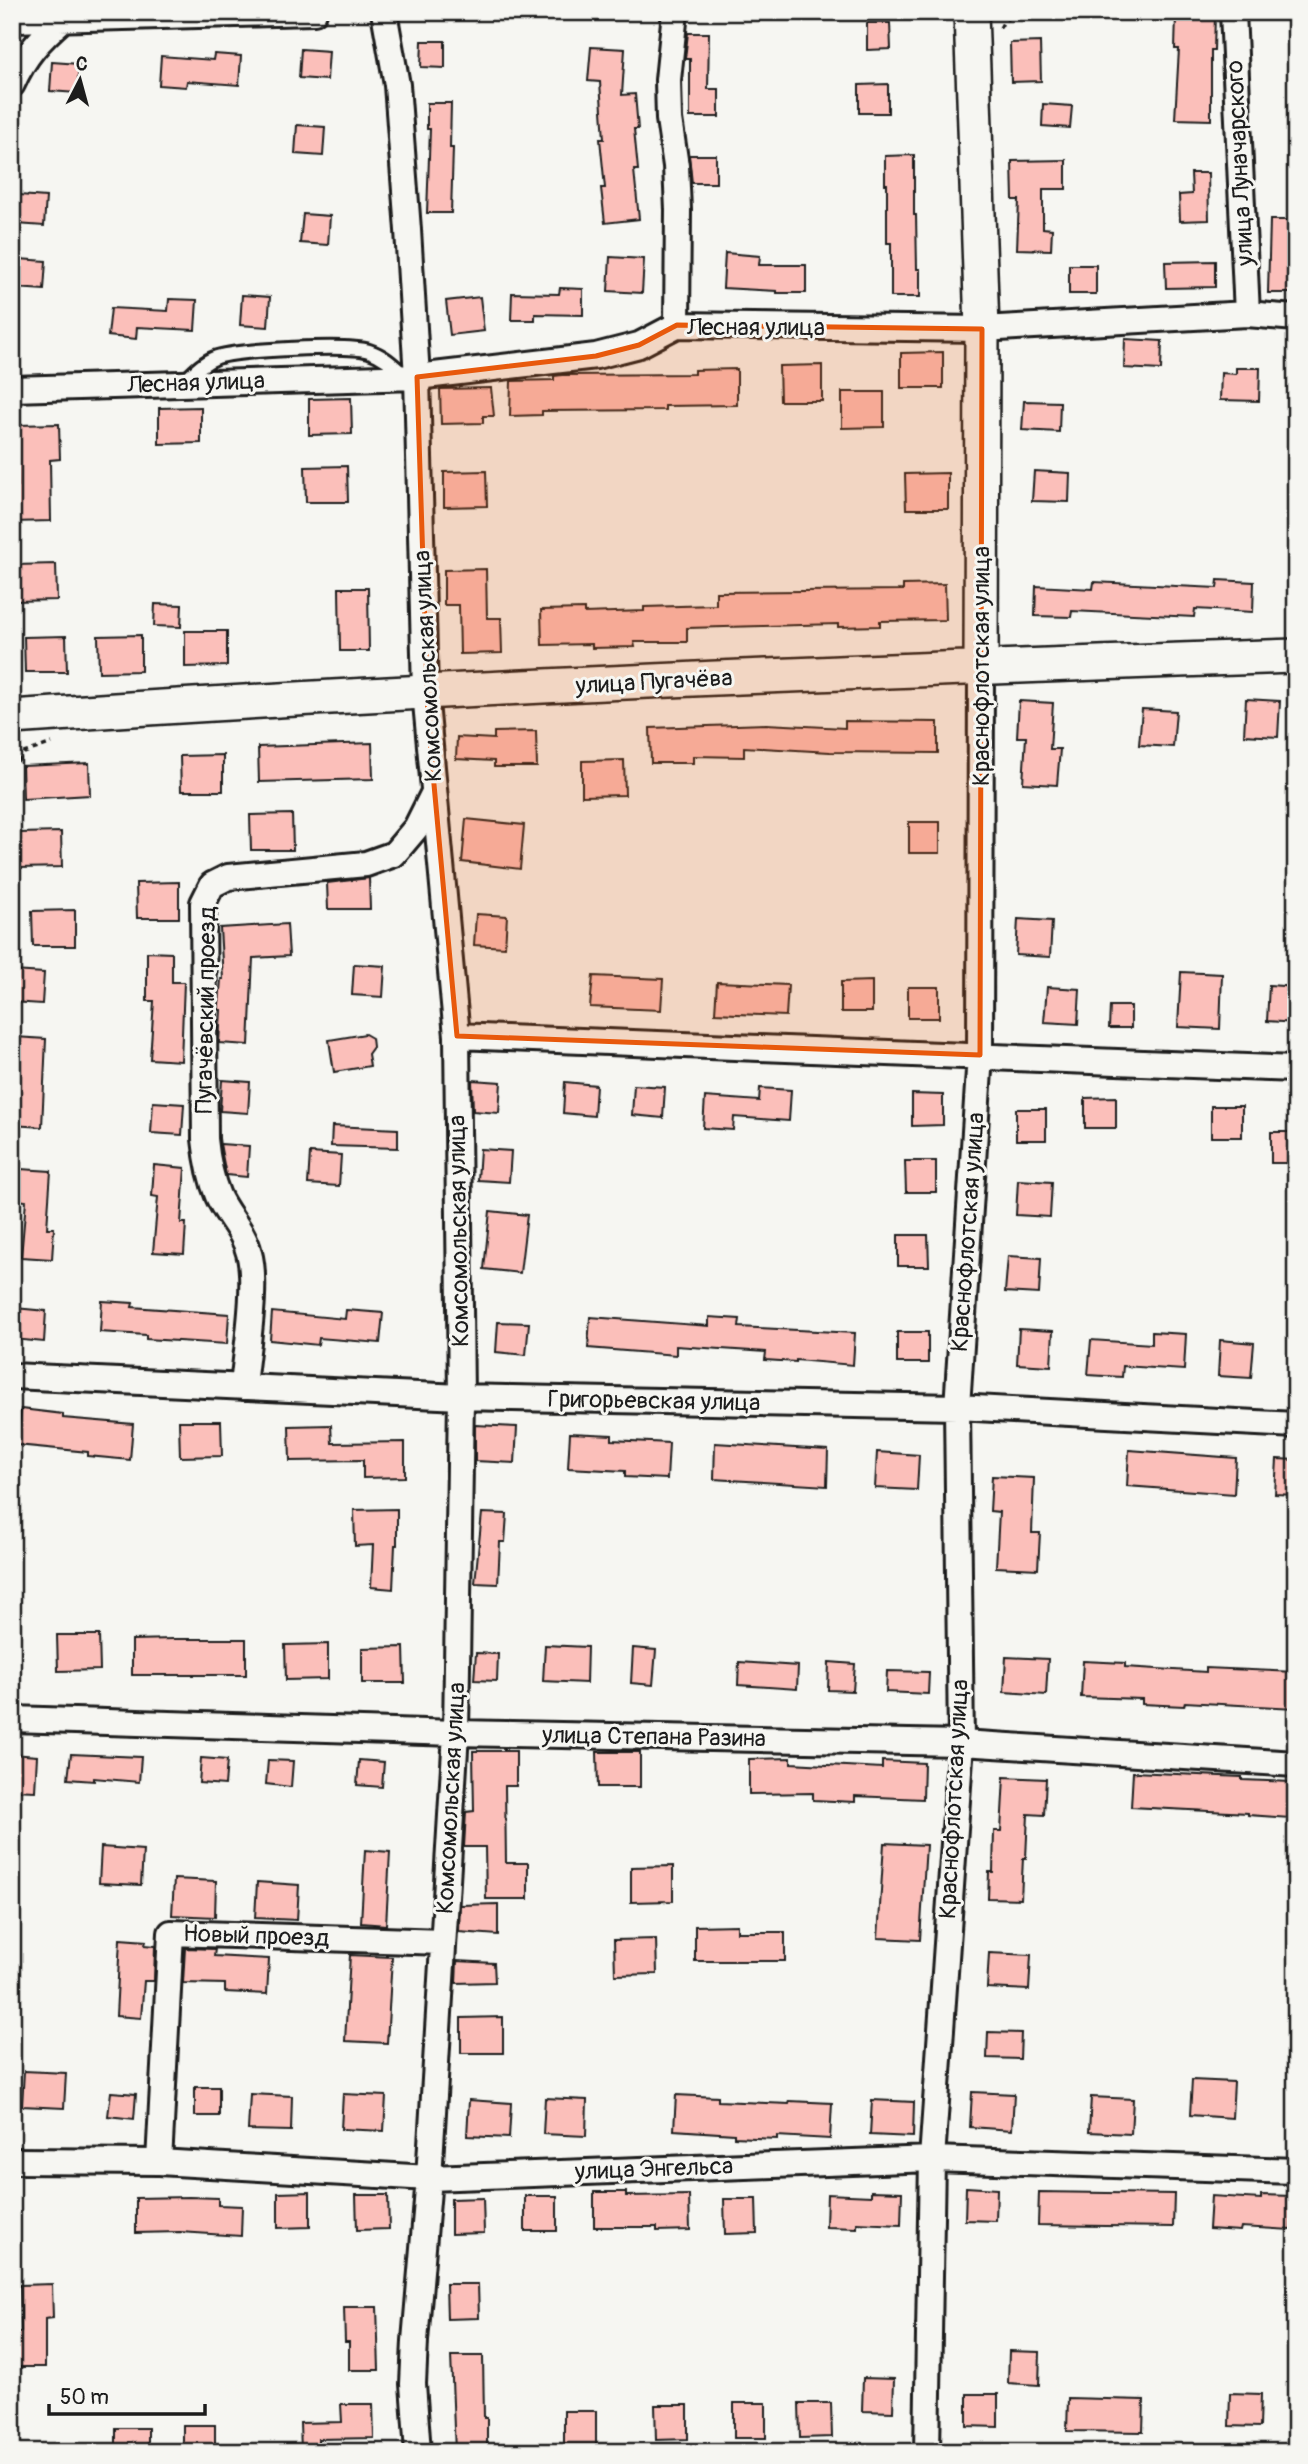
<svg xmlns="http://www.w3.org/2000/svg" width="1308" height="2464" font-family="Pangolin,sans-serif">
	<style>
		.building { fill: #fbbfba; stroke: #1c1c1c; stroke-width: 2 }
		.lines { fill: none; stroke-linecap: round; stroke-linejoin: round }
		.lane-casing { stroke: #1c1c1c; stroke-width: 18 }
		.street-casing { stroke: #1c1c1c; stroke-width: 30 }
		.secondary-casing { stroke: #1c1c1c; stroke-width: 38 }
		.path { stroke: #1c1c1c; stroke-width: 3.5; stroke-dasharray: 5 5; stroke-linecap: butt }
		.lane { stroke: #f6f6f2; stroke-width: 12 }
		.street { stroke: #f6f6f2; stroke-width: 24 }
		.secondary { stroke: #f6f6f2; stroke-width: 33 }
		.marked { fill: #e8590c; fill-opacity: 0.2; stroke: #e8590c; stroke-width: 5; stroke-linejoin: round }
		.labels { text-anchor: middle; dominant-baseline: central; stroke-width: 6; stroke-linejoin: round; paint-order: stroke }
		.street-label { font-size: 24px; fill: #1c1c1c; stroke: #f6f6f2 }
	</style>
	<rect width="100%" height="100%" fill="#f6f6f2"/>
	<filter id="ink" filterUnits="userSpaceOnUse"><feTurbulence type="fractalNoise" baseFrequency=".0143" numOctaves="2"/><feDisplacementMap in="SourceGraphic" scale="14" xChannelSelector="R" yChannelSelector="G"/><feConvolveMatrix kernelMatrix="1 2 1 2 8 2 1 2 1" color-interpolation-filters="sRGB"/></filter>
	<g filter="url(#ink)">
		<path class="building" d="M1176,15H1215L1214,50H1211V120L1175,119L1179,49H1175Z
			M867,23H890L891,49L867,50Z
			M688,33H709L708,89H719V117H690V59H685Z
			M422,41H445V68L421,67Z
			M1040,42L1041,81L1011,82L1010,43Z
			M591,47L625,49L622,95L635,94L638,129H634L638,170H634L639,219L605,223L601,188H605L600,139H604L600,82L588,81Z
			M301,49L329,51L327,80L299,78Z
			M214,54L241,56L239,85L187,81L186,87L159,85L161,56L213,60Z
			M52,62L79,64L77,93L50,91Z
			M888,84V113H859V85Z
			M427,103H451L450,148H453L451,213H427L430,129H427Z
			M1043,104L1072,106L1070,128L1042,126Z
			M297,125L325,127L323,156L295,154Z
			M689,155H716V183H692Z
			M914,155V215H916L917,269H920V297H891V243H887V184H885V156Z
			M1066,160V189H1043V228L1052,229L1051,250L1017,249L1019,200H1013L1012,161Z
			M1191,173H1208L1209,220L1180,221L1179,195L1192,194Z
			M19,195L46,197L44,226L17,224Z
			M303,214L330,216L328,245L300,243Z
			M1270,220H1296V293H1268Z
			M725,253L760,256L759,265H806V293H777V291L723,288Z
			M610,257L644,259L642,293L608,291Z
			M19,259L46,261L44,290L16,288Z
			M1215,261V287L1166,288L1165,262Z
			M1069,265H1096V294H1069Z
			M560,288L583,289V315L535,314V320H511L512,293L559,294Z
			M242,295L270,297L268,327L240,325Z
			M480,297L484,331L450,335L446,301Z
			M169,299L197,300L195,330L137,327L136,339L108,336L111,308L168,311Z
			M1125,339L1162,341L1161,370L1124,368Z
			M943,352V388H901V353Z
			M822,365V401H780L779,366Z
			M1236,368H1260L1259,401L1220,400L1221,373L1236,374Z
			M737,369V405L665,406V410L542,411V415L510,416L511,381L554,380V376L562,375L694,374V370Z
			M491,388L494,416H483V423L441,424L440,389Z
			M842,392H884V427L842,428Z
			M351,398L352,434L309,435V399Z
			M1024,401L1060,402L1059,432L1022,430Z
			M201,407V443L159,444V408Z
			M59,424L60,459L50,460L51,521L12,522V486H18L17,425Z
			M347,466L348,502H306L305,467Z
			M486,471L487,506L444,507V472Z
			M1034,471L1070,473L1069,502L1032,501Z
			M948,473V509H906L905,474Z
			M56,564L57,600L14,601V565Z
			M486,569L487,618H501L502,653L460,654L459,605H444V570Z
			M1218,580L1254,582L1253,612L1195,609L1194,617L1072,611L1071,617L1035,616L1036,586L1093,589L1094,582L1217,588Z
			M945,584L946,620L880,621V626L838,627V624L687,628V642H634L635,647L592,648V644L542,645L541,610L584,609V613L644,611V607L716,605V592L903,590V585Z
			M339,588H368L369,651H340Z
			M155,604L182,605L181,627L154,626Z
			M185,631H227V666L185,667Z
			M141,635V671L99,672L98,636Z
			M66,636L67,672H25L24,637Z
			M1246,699L1280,701L1278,737L1244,735Z
			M1019,701L1053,703L1050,749H1060L1057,785L1023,783L1026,737H1017Z
			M1142,709L1176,711L1173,747L1139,745Z
			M845,721L938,722V753L830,752L744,747V757L693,756V763H651L650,728L766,724L845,728Z
			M536,731L537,767H494V761L456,759L457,737L494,739V732Z
			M372,743L373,779L259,782L258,747Z
			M223,755V791H181L180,756Z
			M624,760L625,795L582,796V761Z
			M89,763L90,795L23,799L22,766Z
			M292,814L293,850H251L250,815Z
			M466,819L524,825L520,869L462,862Z
			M909,822H940V853H909Z
			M61,832L62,867L19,868V833Z
			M369,878L370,909H328L327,883Z
			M179,882V918H137L136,883Z
			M75,910V946H33L32,911Z
			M476,914L507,916L505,947L474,945Z
			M1018,919L1052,921L1050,957L1016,955Z
			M287,924L289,956L253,958L249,1045L219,1043L221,1010H219V1005L221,979H223L220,928Z
			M147,952L172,953V982H184L181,1061L150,1059L154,1001H147Z
			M354,964L385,966L383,997L352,995Z
			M13,971L44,973L42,1004L12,1002Z
			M1181,972L1222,974L1220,1029L1178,1027Z
			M593,976L663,979L661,1010L590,1007Z
			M872,981V1012H841V982Z
			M717,982L788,985L786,1016L715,1013Z
			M1269,985L1296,987V1023L1267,1021Z
			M908,987H939V1018H908Z
			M1047,987L1080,989L1078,1024L1044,1022Z
			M1110,1006H1131V1028H1109Z
			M365,1034L372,1038L373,1047L368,1054L370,1066L334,1072L329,1040Z
			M15,1037L46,1039L42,1127L12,1125Z
			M222,1080L250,1082L248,1113L220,1111Z
			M472,1080L501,1082L499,1113L473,1111Z
			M565,1082L596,1085L594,1116L563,1113Z
			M634,1085L665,1087L663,1118L632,1115Z
			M760,1088L791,1090L789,1121L734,1117L733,1130L703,1128L705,1097L759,1101Z
			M912,1094L943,1095V1125L912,1126Z
			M1116,1097V1128H1085V1098Z
			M153,1102L184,1104L182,1135L151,1133Z
			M1211,1106H1242V1137H1211Z
			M1016,1109H1046V1140H1016Z
			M332,1126L398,1129V1148L331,1146Z
			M1271,1132H1296V1163H1271Z
			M220,1144L249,1146L247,1177L226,1175Z
			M480,1149L511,1151L509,1182L478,1180Z
			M310,1153L341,1155L339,1186L308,1184Z
			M905,1161H936V1192H906Z
			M154,1165L185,1168L181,1223H186L184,1254L153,1252L158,1197L152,1196Z
			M20,1169L51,1171L47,1228H54L52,1259L21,1257L26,1201L18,1200Z
			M1018,1180L1052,1182L1050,1217L1016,1215Z
			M490,1211L527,1215L520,1273L484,1269Z
			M898,1235H928L929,1266H898Z
			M1008,1256L1041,1258L1039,1294L1005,1292Z
			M102,1301L133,1303L132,1307L229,1314L227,1344L146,1339V1335L100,1332Z
			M15,1308L46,1311L44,1342L13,1339Z
			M346,1310L383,1313L380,1343L319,1338L318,1345L270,1340L272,1312L345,1319Z
			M590,1317L709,1326V1317L740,1319L739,1327L855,1333L853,1365L796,1360V1362L765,1360L766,1352L676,1346V1355L588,1348Z
			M498,1322L529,1323L526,1355L496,1352Z
			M1019,1329L1053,1331L1051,1366L1017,1364Z
			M897,1332H928V1363H897Z
			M1152,1332L1186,1334L1184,1370L1123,1366L1122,1377L1088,1375L1091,1340L1152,1344Z
			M1220,1340L1254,1343L1251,1378L1218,1376Z
			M21,1409L63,1414V1418L133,1424L130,1460L88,1456V1452L17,1445Z
			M179,1421H221L222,1456L180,1457Z
			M331,1425L332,1443L405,1442V1477L363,1478V1460L290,1461L289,1426Z
			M475,1425L517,1427L515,1463L475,1461Z
			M570,1433L612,1435V1440L669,1443L667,1479L625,1477V1471L568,1468Z
			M715,1443L828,1450L827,1486L714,1479Z
			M1129,1450L1236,1458L1234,1494L1127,1486Z
			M877,1452L919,1455L917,1490L875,1488Z
			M1277,1459L1296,1460V1495L1275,1494Z
			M992,1476L1034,1478L1032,1533H1040L1038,1569L996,1567L999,1512L990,1511Z
			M397,1509V1545H395L393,1589L371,1587L373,1545L355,1546L354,1510Z
			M482,1513L507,1514L505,1542H500L498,1584L475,1583Z
			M57,1635H99L100,1670L58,1671Z
			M174,1639H246V1675H132V1640Z
			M328,1644V1679L286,1680L285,1645Z
			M545,1645L587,1647L586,1683L543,1681Z
			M404,1647L405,1683H362V1648Z
			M633,1648L656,1650L653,1685L631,1683Z
			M476,1653L498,1654L497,1681L474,1680Z
			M1006,1657L1048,1659L1046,1695L1004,1692Z
			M1083,1661L1125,1663V1667L1206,1672V1668L1296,1672V1708L1185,1702L1184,1706L1142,1704V1699L1081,1697Z
			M739,1662L798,1666L797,1689L738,1685Z
			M829,1662L855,1664L853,1691L828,1690Z
			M887,1671L929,1672L928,1694L886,1692Z
			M473,1751H516V1786H505L506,1863H528V1899H486L485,1847H464L466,1812L474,1811Z
			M597,1752H640V1787H598Z
			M12,1754L37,1756L35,1791L12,1790Z
			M71,1754L141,1757L139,1782L94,1778V1781L68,1779Z
			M201,1758L227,1760L225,1785L199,1783Z
			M791,1758V1763L882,1768V1761L924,1763L923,1799L855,1796V1802L813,1800V1793L749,1794V1759Z
			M268,1760L293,1761L291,1787L266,1784Z
			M359,1760L384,1762L382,1787L357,1785Z
			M1133,1772L1242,1777V1780L1292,1782L1290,1818L1248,1815V1813L1131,1807Z
			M1004,1777L1046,1779L1044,1815L1028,1814L1026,1858H1023L1021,1899L988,1898L989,1872H993L994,1831H1001Z
			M884,1843L926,1845L920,1940L878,1938Z
			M101,1847L143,1850L141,1885L99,1883Z
			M365,1850L390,1852L386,1925L361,1923Z
			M673,1866V1901L631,1902V1867Z
			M174,1879L216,1881L215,1917L172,1915Z
			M257,1882L299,1885L297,1920L255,1918Z
			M498,1904V1935L459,1932L460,1905Z
			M737,1925V1932H785V1961H695V1926Z
			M120,1939L146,1941L145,1945L155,1946L154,1981H144L141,2018L116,2016Z
			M656,1939L657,1974L615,1975L614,1940Z
			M185,1948L215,1949L214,1956L269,1959L267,1994L225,1992V1984L183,1983Z
			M989,1953L1031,1955L1029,1990L987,1988Z
			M350,1955L392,1957L387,2043L345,2041Z
			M457,1961L494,1963L495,1982L456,1983Z
			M503,2017V2053H461V2018Z
			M988,2032L1021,2033L1020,2059L987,2058Z
			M24,2071L66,2073L64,2108L22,2106Z
			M1192,2080L1234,2082L1232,2118L1190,2115Z
			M195,2087H219V2116H195Z
			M111,2092L136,2094L134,2119L108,2116Z
			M972,2092L1014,2094L1012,2130L970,2127Z
			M250,2094L292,2096L291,2131L248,2130Z
			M343,2094L386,2096L384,2131L341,2129Z
			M676,2095L718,2097V2101L789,2104L790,2101L832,2103L830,2139L777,2136V2139L734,2137V2134L674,2130Z
			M1091,2097L1133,2099L1131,2134L1089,2132Z
			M545,2098L587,2100L586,2136L543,2134Z
			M469,2100L511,2103L509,2138L467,2136Z
			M872,2100L914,2102L913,2137L870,2135Z
			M966,2187L997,2189L996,2221L965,2220Z
			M871,2191L902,2192L901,2225L857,2223V2228L826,2227L827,2194L871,2196Z
			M310,2192V2227L278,2228V2193Z
			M594,2192H626V2196L689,2195L690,2230L657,2231V2227H594Z
			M1039,2192L1174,2194L1173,2227L1038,2225Z
			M356,2195H388L389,2229L357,2230Z
			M1261,2195L1292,2196L1291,2230L1241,2227L1240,2231L1209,2229L1211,2196L1261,2199Z
			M525,2196H557V2231H525Z
			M189,2197L218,2198V2205L242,2206L241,2236L180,2232L136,2233V2198Z
			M483,2198L484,2233L451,2234V2199Z
			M724,2199H756L757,2233L725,2234Z
			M52,2284L53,2318L45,2319V2367H13V2332H21L20,2285Z
			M446,2284H478L479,2318L447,2319Z
			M344,2307H377L379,2370H349V2342H345Z
			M1009,2351L1040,2352L1039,2385L1008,2383Z
			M451,2356H483L484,2418H487V2452H455Z
			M863,2378L894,2379L893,2412L862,2411Z
			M1230,2393L1261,2394L1260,2427L1229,2426Z
			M967,2394H998V2427L967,2426Z
			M1068,2398L1144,2400L1143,2432L1067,2431Z
			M734,2403H766V2438H734Z
			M799,2403H831L832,2437L800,2438Z
			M341,2404H373L374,2438L318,2439V2450H301L300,2423L342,2422Z
			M655,2405H688V2439L656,2440Z
			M564,2411H596V2445H564Z
			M183,2425H215V2452H183Z
			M116,2428H148V2452H116Z"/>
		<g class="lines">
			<defs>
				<path id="lane" d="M183,383C193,373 203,362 217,357C239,350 348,344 369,351C384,356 393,365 405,376"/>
				<path id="street" d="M384,12L397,85L408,230L417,377L425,692L457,1036L461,1397L456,1733L429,2178L415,2341L413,2384L418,2452
					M675,12L668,80L669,119L676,166L678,210L677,325
					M1233,12L1247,314
					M12,20L314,12
					M12,84C25,55 39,40 63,19V13
					M12,389L417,377L596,356L639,345L677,325L982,329L1247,314L1296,318
					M457,1036L1296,1069
					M12,1376L461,1397L957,1407L1296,1425
					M243,1387C246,1352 258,1284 249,1253C244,1231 227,1216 218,1196C210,1177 207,1159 205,1139L203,903L212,885L228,877L366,864L394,854L416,828L434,792
					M12,1719L456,1733L961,1743L1296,1764
					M12,2161L159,2162L429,2178L932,2159L1296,2171
					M159,2162L171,1933L443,1942
					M927,2452L932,2159L961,1743L957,1407L980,1055L981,667"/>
				<path id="secondary" d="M971,12L982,329L981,667
					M12,717C439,687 868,671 1296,656"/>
			</defs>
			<use href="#lane" class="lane-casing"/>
			<use href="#street" class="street-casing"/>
			<use href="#secondary" class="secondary-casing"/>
			<path class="path" d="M942,12V21
				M1000,28L1004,21L1020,12
				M12,770L24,753L52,743"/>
			<use href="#lane" class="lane"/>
			<use href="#street" class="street"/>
			<use href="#secondary" class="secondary"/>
		</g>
	</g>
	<path class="marked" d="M677,325L982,329L980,1055L457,1036L428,719L417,377L596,356L639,345Z"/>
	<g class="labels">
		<g class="street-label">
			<text transform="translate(1240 163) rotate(-93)">улица Луначарского</text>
			<text x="756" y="327">Лесная улица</text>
			<text transform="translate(196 383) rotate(-2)">Лесная улица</text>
			<text transform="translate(428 666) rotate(-93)">Комсомольская улица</text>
			<text transform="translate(981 666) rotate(-90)">Краснофлотская улица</text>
			<text transform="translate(654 682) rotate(-3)">улица Пугачёва</text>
			<text transform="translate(206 1010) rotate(-89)">Пугачёвский проезд</text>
			<text transform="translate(459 1231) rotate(-91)">Комсомольская улица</text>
			<text transform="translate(968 1232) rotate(-86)">Краснофлотская улица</text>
			<text transform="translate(654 1401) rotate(1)">Григорьевская улица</text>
			<text transform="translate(654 1737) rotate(1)">улица Степана Разина</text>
			<text transform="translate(451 1798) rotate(-87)">Комсомольская улица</text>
			<text transform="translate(954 1799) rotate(-87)">Краснофлотская улица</text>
			<text transform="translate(256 1936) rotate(2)">Новый проезд</text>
			<text transform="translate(654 2169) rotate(-2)">улица Энгельса</text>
		</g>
	</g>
	<rect width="1308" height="2464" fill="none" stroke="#f6f6f2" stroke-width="42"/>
	<rect x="21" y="21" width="1266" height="2422" fill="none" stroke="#1c1c1c" stroke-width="2.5" filter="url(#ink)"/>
	<g transform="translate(80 80) rotate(6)" stroke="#f6f6f2" stroke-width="5" paint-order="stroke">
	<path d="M0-5L12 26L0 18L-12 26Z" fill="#1c1c1c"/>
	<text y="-10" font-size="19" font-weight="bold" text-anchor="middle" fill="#1c1c1c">С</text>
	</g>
	<path d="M49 2404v10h156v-10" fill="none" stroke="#1c1c1c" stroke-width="3.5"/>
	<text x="60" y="2404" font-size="21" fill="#1c1c1c" stroke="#f6f6f2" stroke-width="5" paint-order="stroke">50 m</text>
</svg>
